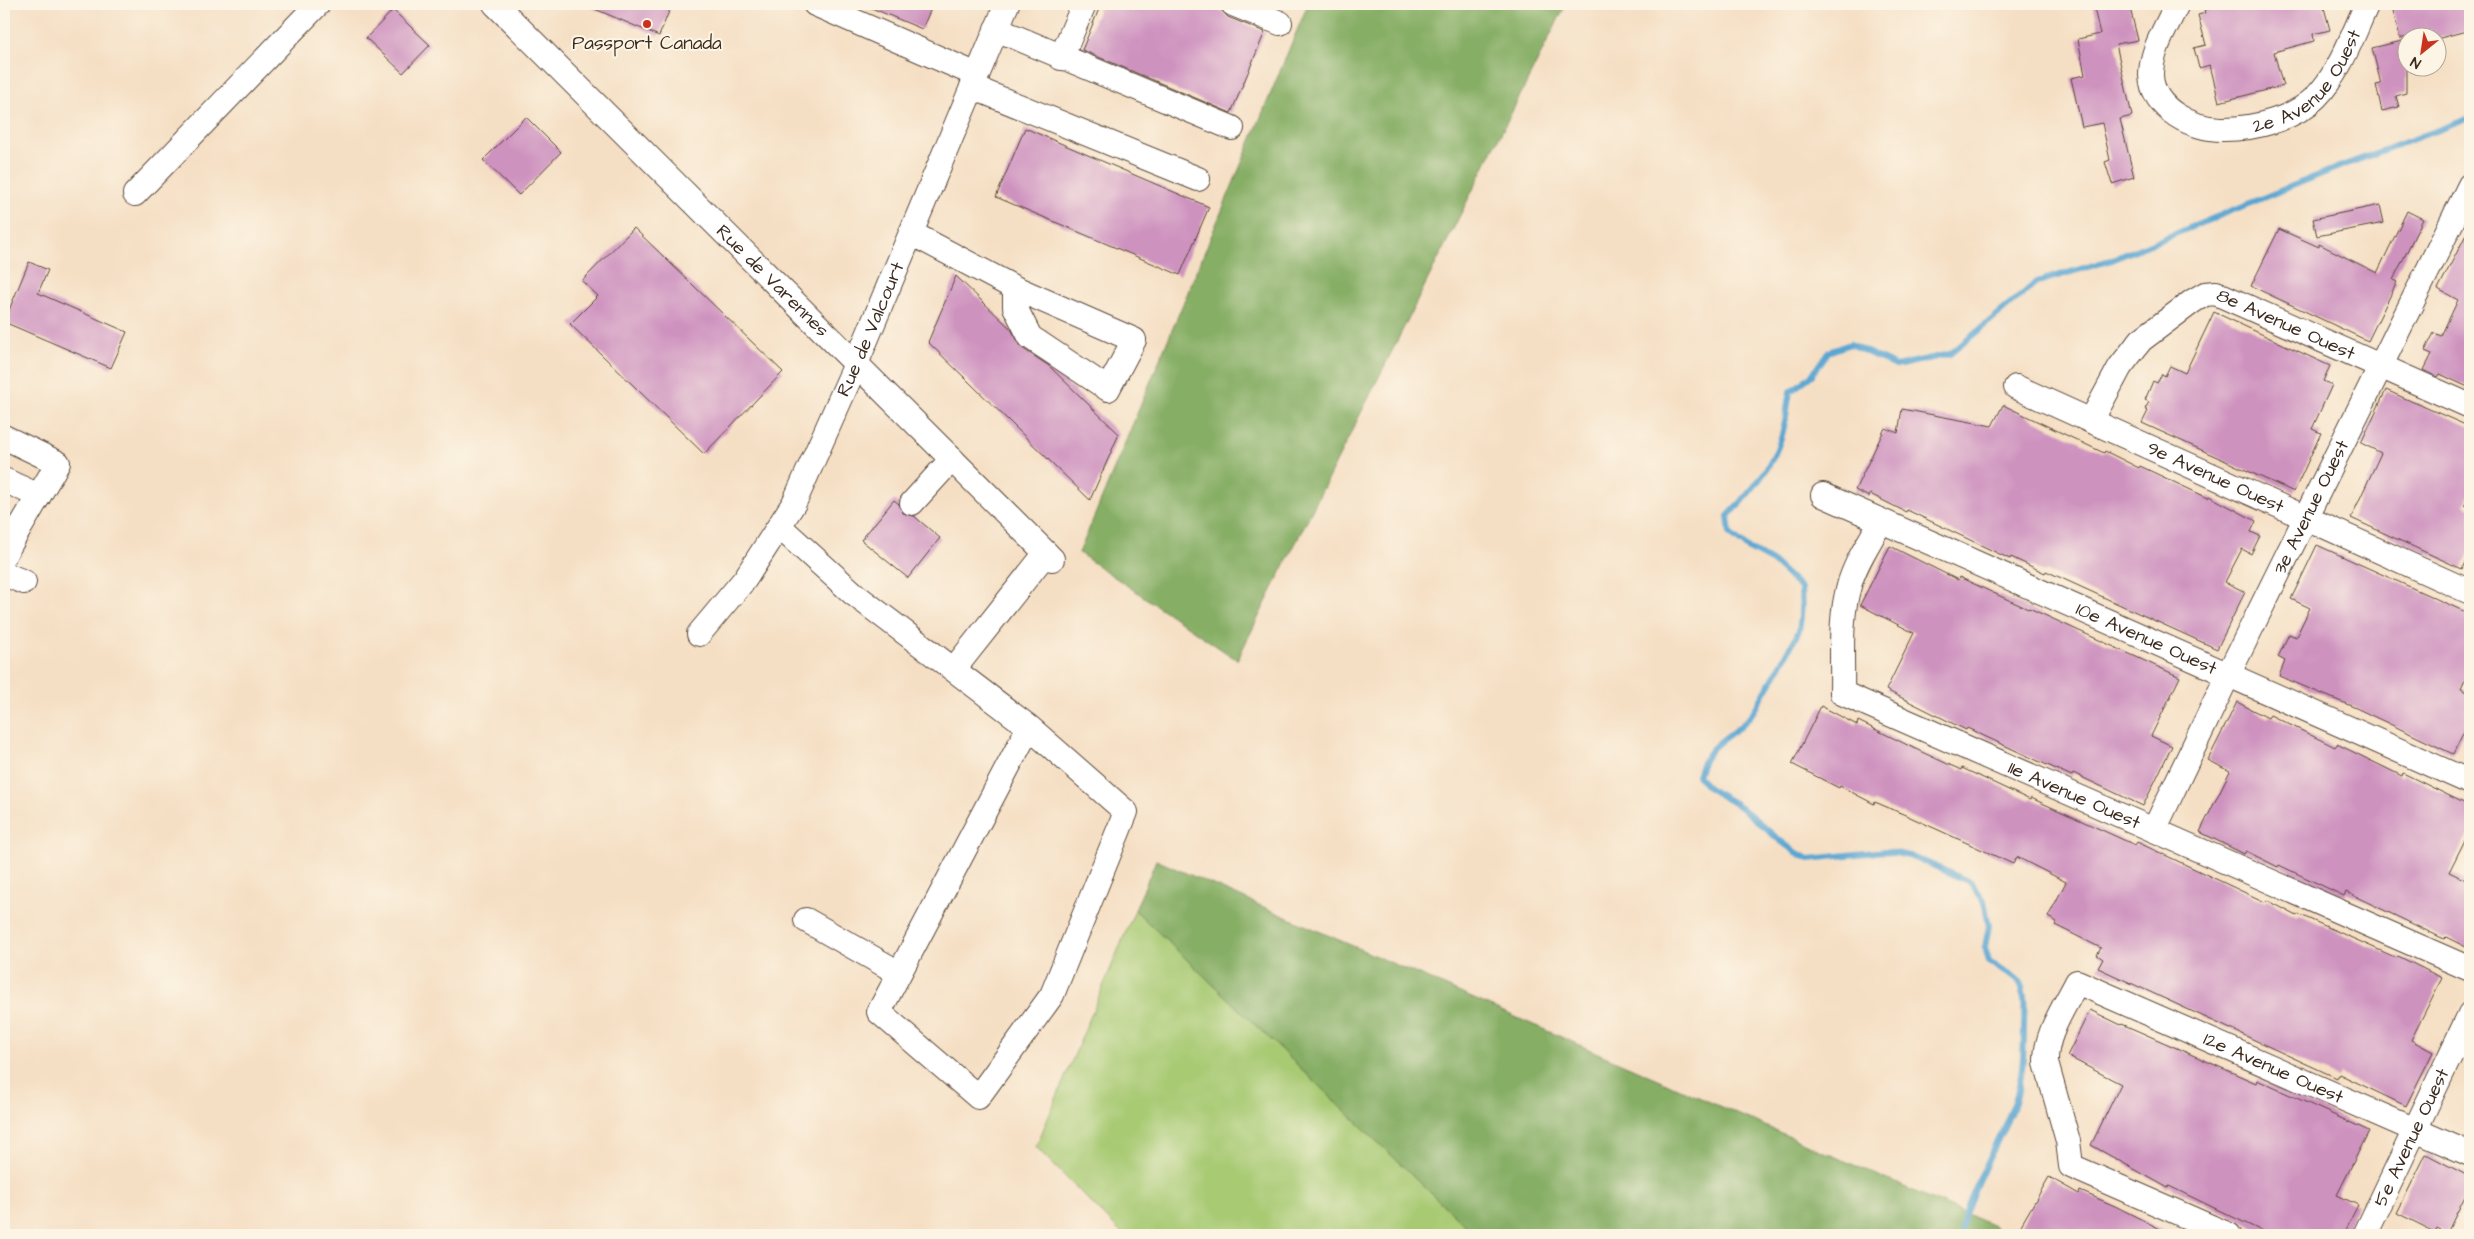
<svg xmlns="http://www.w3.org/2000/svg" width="2474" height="1239" font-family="'Architects Daughter',sans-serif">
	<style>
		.green { fill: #a8ca73; stroke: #727a48 }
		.forest { fill: #86ae65; stroke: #606c42 }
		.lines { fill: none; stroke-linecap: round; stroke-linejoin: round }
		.stream { stroke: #5aa6d2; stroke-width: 6 }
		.building { fill: #ce92bf }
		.minor-casing { stroke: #574537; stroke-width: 26 }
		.minor { stroke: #fff; stroke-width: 24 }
		.poi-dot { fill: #c8321e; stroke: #fcf5e5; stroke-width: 2 }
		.labels { text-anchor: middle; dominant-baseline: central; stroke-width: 4; stroke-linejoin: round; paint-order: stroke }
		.poi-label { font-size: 19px; fill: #3b2a1e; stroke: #fcf5e5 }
		.street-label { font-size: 19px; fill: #3b2a1e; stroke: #fcf5e5 }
	</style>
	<rect width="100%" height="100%" fill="#fcf5e5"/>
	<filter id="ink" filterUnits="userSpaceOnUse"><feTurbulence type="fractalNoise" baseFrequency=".02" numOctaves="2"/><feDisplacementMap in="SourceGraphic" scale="10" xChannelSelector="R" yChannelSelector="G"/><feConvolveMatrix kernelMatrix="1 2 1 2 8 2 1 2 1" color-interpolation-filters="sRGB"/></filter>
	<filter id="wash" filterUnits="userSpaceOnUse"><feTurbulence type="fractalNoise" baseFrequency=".0096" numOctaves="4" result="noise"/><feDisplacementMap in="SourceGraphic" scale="20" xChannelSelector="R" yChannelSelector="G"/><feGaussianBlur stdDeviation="1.12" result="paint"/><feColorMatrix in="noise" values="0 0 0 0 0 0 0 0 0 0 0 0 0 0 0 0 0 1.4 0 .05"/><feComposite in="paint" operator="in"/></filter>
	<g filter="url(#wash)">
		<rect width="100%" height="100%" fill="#f5dfc4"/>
		<path class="green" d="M1135,910L1475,1235H1123L1036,1147Z"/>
		<path class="forest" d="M1308,4H1566L1237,660L1079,553Z
			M1156,860L1996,1227V1235H1475L1135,910Z"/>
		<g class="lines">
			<path class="stream" d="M1961,1235C1958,1214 2004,1131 2014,1104C2023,1079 2024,1052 2024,1025C2024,1012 2027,991 2018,980C2012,973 1997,967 1989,962L1985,947L1989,926L1984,901L1970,882L1914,857L1886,851L1809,859C1783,847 1763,824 1740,807C1724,795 1708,793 1698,775C1709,741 1726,741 1748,719C1754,713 1797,637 1799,630C1802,616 1802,601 1801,588L1773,562L1749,549L1730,534L1728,516C1751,492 1773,467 1782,435C1786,422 1787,406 1790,392L1812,375L1828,352L1850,344L1896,366L1950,354L2037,282L2111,260L2339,167L2470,118"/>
		</g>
		<g id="blocks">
			<path class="building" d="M583,4H672L659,36Z
				M862,4H933L922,29Z
				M1101,4H1206L1221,10L1228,17L1265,32L1231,113L1082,50Z
				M2093,4H2129L2138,40L2116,44L2132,116L2120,119L2134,177L2112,184L2105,162L2110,160L2102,123L2082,127L2071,78L2085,75L2078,39L2100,34Z
				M2228,4H2323L2330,30L2313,34L2314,41L2274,52L2283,86L2219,102L2210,65L2199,68L2194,48L2206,45L2198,15L2205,13L2204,10Z
				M2391,4H2470V30L2440,38H2400Z
				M393,10L430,45L403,73L366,38Z
				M2406,40V93L2396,96L2399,107L2382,111L2376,85L2381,84L2372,48Z
				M526,117L561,152L519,195L483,160Z
				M1025,128L1209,207L1180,275L996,197Z
				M2380,205L2384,223L2317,236L2313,219Z
				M2407,211L2423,219L2393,280L2397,282L2368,341L2251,286L2279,229L2319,247V244L2377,273Z
				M2470,227V388L2440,374L2438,377L2424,370L2432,354L2425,351L2434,333L2441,336L2458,300L2438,289Z
				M634,228L783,372L704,454L570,324L598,296L582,281Z
				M29,262L48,270L38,293L127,332L111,368L4,322Z
				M956,276L1011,329L1022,348L1049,366L1119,434L1090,500L928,342Z
				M2214,312L2330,366L2323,381L2332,385L2312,429L2321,433L2294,492L2142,423L2148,411L2145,409L2149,402L2145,400L2153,381L2157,383L2162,374L2165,376L2170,366L2185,373Z
				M2386,390L2470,427V493L2465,505L2470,508V551L2462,569L2351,518L2381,453L2361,443Z
				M2003,405L2104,453L2105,451L2139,468L2140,466L2208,498L2209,496L2256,521L2251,532L2260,536L2251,554L2242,549L2225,582L2245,592L2217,649L2046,571L2045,573L2011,557L2010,559L1907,510L1906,512L1870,494L1869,497L1855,490L1885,428L1898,433L1902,409L1992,426Z
				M894,500L899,504L903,513L914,516L940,538L908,578L861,540Z
				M2317,545L2470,614V669L2461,689L2470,693V719L2453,754L2356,708L2279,676L2285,661L2278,657L2289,634L2296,637L2310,608L2291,599Z
				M1890,546L1958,580L1959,577L2028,609L2029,608L2180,677L2151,736L2172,746L2143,806L2073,773L2072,776L2036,760L1967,728L1966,730L1886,690L1914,633L1860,605Z
				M2237,702L2268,718L2270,715L2335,747L2337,744L2402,776L2403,773L2470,806V830L2449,872L2470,882V949L2446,937L2444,939L2346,892L2344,896L2279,865L2278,867L2246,851L2244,854L2200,832L2230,771L2208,760Z
				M1821,706L1857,725L1858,721L1926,754L1961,770L1962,768L2030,800L2031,798L2135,845L2137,842L2265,902L2267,900L2297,916L2298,914L2397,958L2398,956L2442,978L2411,1040L2433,1052L2406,1106L2339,1074L2337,1078L2098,968L2103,959L2097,955L2101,948L2055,925L2057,922L2048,917L2066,882L2017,857L2013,864L1910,817L1875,802L1874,804L1840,786L1839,788L1792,764Z
				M2090,1010L2121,1025L2122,1024L2256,1083L2257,1080L2369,1131L2337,1195L2358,1205L2343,1235H2270L2169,1186L2168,1188L2091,1145L2121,1084L2067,1056Z
				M2426,1154L2470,1177V1186L2447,1233L2437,1228L2435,1232L2397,1213Z
				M2049,1177L2079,1194L2080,1191L2115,1206L2172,1235H2033L2020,1227Z"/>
		</g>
	</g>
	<g filter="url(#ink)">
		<use href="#blocks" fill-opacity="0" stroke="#574537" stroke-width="1"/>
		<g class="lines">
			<defs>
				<g id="minor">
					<path id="s1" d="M495,4L1052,559"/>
					<path d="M815,4L977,75"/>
					<path d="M1233,4L1280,23"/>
					<path id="s2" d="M2177,4C2167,26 2151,50 2151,75C2152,109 2193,130 2224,129C2254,129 2294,119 2316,97C2340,73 2353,34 2367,4"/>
					<path d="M996,29L1232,128"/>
					<path d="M1061,58L1084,4"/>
					<path d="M972,87L1198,179"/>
					<path d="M135,194L318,4"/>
					<path d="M911,233L1015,288L1134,340L1108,389L1030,337L1015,307V288"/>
					<path id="s3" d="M2016,387L2470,592"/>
					<path id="s4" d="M2091,421L2120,367L2141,340L2193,301L2205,294L2216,293L2470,406"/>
					<path d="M4,437L58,463L4,555"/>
					<path d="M4,480L39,496"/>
					<path id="s5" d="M1823,495L2470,782"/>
					<path d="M912,503L952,459"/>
					<path id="s6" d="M1881,521C1870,542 1855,563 1849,586C1839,619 1843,659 1842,693L2470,969"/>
					<path d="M780,527L854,594L1029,727L1126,812L1052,995L978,1097L879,1012L1029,727"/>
					<path d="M4,574L24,582"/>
					<path id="s7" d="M699,634L745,579L794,503L856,364L1007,4"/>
					<path d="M954,669L1046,553"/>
					<path id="s8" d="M2154,830L2228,675L2470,185"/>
					<path d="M806,920L899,973"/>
					<path id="s9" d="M2229,1235L2071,1166L2068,1141L2046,1063C2045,1034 2064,1008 2077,982L2470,1154"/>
					<path id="s10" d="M2365,1235L2470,1014"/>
				</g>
			</defs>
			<use href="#minor" class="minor-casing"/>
			<use href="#minor" class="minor"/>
		</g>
	</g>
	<circle class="poi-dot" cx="647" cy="24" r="5"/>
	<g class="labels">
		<g class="poi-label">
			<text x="647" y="43">Passport Canada</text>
		</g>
		<g class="street-label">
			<text stroke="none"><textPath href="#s2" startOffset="279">2e Avenue Ouest</textPath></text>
			<text stroke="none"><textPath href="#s1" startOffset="392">Rue de Varennes</textPath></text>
			<text stroke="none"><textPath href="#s4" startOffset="262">8e Avenue Ouest</textPath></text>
			<text stroke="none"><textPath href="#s7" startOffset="352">Rue de Valcourt</textPath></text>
			<text stroke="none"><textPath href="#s3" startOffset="219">9e Avenue Ouest</textPath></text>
			<text stroke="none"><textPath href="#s8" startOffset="359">3e Avenue Ouest</textPath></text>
			<text stroke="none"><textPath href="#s5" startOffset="354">10e Avenue Ouest</textPath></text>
			<text stroke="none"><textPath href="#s6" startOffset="434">11e Avenue Ouest</textPath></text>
			<text stroke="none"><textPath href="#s9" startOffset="581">12e Avenue Ouest</textPath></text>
			<text stroke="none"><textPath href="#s10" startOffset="108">5e Avenue Ouest</textPath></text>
		</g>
	</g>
	<rect width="2474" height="1239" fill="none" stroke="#fcf5e5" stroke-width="20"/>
	<g transform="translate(2422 52) rotate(210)"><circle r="24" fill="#fcf5e5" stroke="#afa495"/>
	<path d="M0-4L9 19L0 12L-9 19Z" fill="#c8321e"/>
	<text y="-8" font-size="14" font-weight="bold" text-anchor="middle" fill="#3b2a1e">N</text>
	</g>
</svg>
